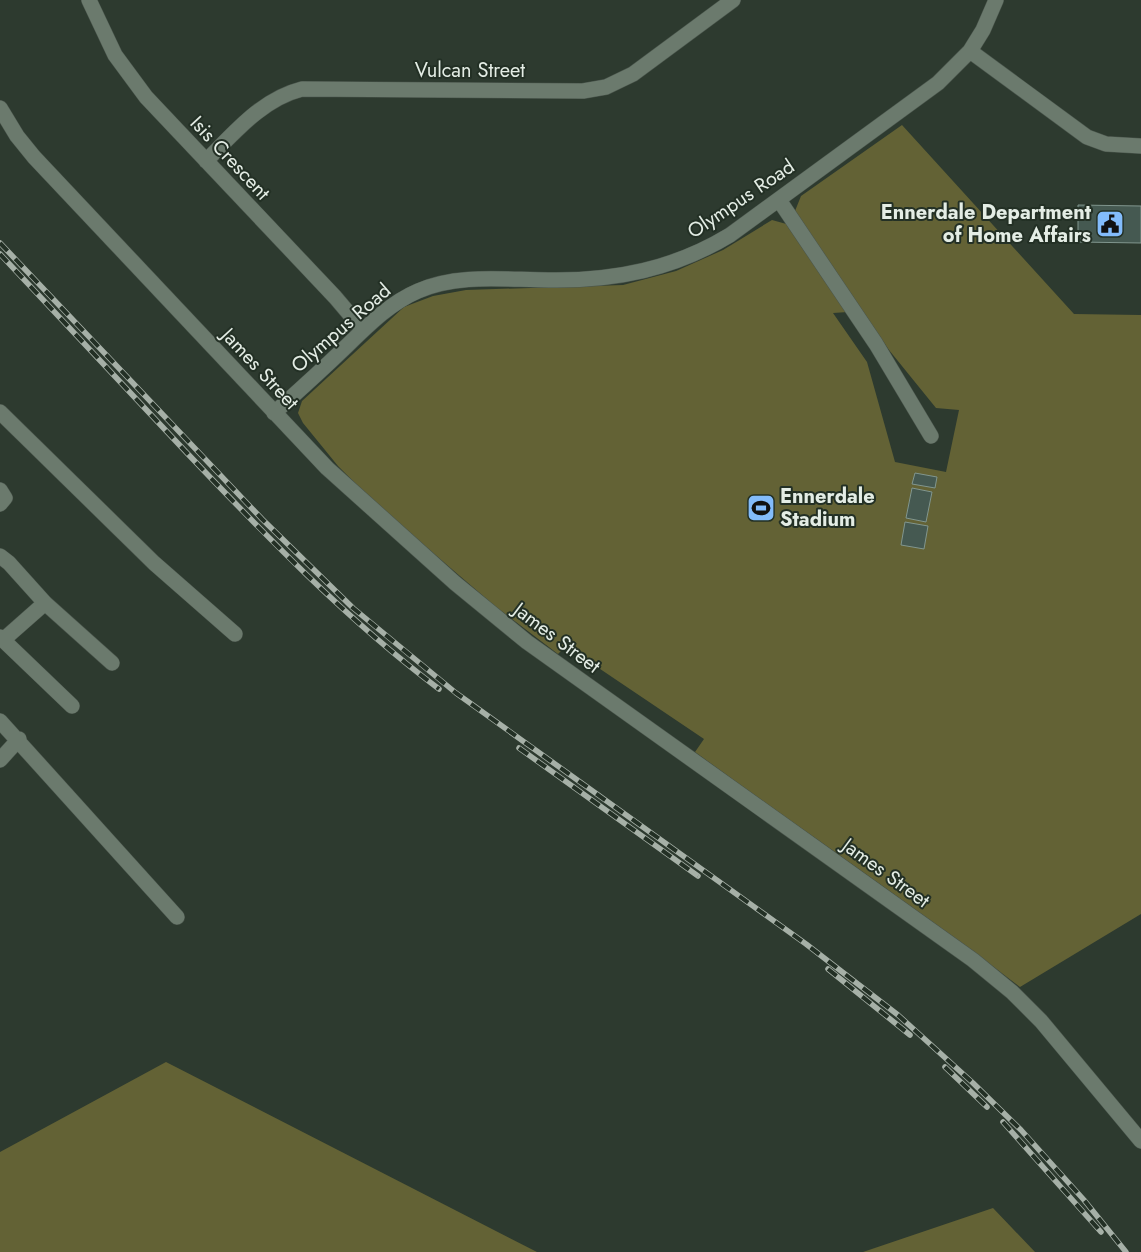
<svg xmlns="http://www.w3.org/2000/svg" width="1141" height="1252" font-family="Jost,sans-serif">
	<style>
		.green { fill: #636235 }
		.building { fill: #455951; stroke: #81968e }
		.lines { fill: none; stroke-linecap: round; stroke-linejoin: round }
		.minor-casing { stroke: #4b564d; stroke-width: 16 }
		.minor { stroke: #6b7a6d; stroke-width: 15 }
		.rail-casing { stroke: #a6b0a7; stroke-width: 5.5 }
		.rail { stroke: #233025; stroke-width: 4; stroke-dasharray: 11; stroke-linecap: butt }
		.labels { text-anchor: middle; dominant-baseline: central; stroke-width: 4; stroke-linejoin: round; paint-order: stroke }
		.street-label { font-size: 20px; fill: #e4ede5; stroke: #233025 }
		.poi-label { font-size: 20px; font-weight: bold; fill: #e4ede5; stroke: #233025; text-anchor: end }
	</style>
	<rect width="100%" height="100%" fill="#2d3a2f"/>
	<path class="green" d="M902,125L1074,314L1141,315V914L1020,987C914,906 803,831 695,752L704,739L566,646L558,654L496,607L376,504L338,466L303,423L298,413L302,401L404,307L433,296L466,290L623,285L676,271L723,250L772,220L790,225L848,312L833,313L867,362L895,462L946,472L959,410L936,408L889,350L795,211L801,196Z
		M166,1062L537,1252H0V1152Z
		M993,1208L1035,1252H863Z"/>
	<path class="building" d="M1078,205L1141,206V243L1078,242Z
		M915,473L937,477L935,488L912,484Z
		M912,488L932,492L926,522L906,518Z
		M905,522L928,526L924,549L901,545Z"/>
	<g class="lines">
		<defs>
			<path id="minor" d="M89,0L115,55L146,97L335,297L363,330
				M970,51L1087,137L1106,144L1141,146
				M0,108L17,136L34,157L327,468L455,583L527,642L973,960L1012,992L1041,1021L1141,1141
				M206,161C234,133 262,99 302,89L583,91L606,87L633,74L733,0
				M779,200L876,344L931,436
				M0,412L154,563L235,634
				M274,413C294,395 314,377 333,359C359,335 385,305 418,291C458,273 507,280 549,280C615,281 674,269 730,235L938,83L970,51L983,30L996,0
				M0,490L5,498L0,504
				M0,556L9,563L45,603L112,663
				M0,637L72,706
				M3,640L45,603
				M0,721L177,917
				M0,760L19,739"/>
		</defs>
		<use href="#minor" class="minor-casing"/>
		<use href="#minor" class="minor"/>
		<defs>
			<path id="rail" d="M0,243L262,519L353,608L456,693L806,944L898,1015L973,1083L1021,1130L1084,1200L1126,1252
				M0,254C62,320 124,386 186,452C266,536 346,619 439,689
				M519,748L698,876
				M828,969L910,1035
				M945,1067L987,1107
				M1003,1122L1101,1232"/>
		</defs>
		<use href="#rail" class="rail-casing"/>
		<use href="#rail" class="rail"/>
	</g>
	<defs>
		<symbol id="civic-square" viewBox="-11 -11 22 22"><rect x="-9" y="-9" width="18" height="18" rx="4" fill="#83bcfb" stroke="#233025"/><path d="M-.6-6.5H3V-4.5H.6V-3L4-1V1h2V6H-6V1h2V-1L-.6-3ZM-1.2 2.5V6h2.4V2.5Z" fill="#111"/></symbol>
		<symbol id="stadium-square" viewBox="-11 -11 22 22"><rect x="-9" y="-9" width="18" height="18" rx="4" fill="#83bcfb" stroke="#233025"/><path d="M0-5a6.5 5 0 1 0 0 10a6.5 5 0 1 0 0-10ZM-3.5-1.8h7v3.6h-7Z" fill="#111"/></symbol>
	</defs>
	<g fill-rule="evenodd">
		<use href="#civic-square" x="1094" y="208" width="32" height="32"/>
		<use href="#stadium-square" x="745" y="492" width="32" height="32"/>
	</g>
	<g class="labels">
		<g class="street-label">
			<text x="470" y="70">Vulcan Street</text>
			<text transform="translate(230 158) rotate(47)">Isis Crescent</text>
			<text transform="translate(741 199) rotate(-34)">Olympus Road</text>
			<text transform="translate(341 328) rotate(-41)">Olympus Road</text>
			<text transform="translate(260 369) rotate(47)">James Street</text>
			<text transform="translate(557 638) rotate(37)">James Street</text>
			<text transform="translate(886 873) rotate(36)">James Street</text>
		</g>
		<g class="poi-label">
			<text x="1091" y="212">Ennerdale Department<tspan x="1091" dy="23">of Home Affairs</tspan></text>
			<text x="780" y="496" text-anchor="start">Ennerdale<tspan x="780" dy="23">Stadium</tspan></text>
		</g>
	</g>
</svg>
